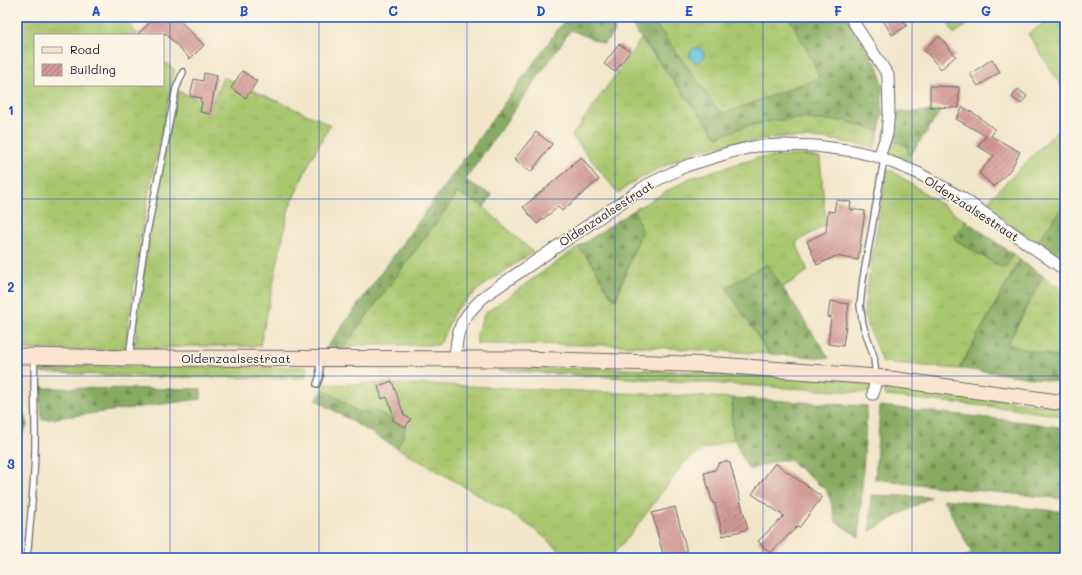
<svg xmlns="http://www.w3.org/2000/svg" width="1082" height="575" font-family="Mali,sans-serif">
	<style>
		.grass { fill: url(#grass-tufts); stroke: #657454 }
		.forest { fill: url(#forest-firs); stroke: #54664e }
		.water { fill: #65c5e3; stroke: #44748f }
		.building { fill: url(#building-hatch) }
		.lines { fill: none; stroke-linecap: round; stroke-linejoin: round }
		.lane-casing { stroke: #6a676d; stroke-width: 8 }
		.street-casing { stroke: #6a676d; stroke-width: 13 }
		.secondary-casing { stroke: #6a676d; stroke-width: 17 }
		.lane { stroke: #fff; stroke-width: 5.5 }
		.street { stroke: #fff; stroke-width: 11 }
		.secondary { stroke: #fce5d0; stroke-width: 15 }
		.grid { fill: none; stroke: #1d4ed8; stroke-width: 1; stroke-opacity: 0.55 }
		.labels { text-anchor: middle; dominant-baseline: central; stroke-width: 3.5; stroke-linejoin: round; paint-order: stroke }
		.street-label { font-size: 12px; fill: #22223b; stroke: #fcf5e5 }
		.neatline { fill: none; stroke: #1d4ed8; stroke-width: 1.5 }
		.grid-label { font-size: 13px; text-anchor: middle; font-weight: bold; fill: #1d4ed8 }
	</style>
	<defs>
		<pattern id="grass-tufts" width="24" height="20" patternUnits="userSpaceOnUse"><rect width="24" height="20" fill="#a8c66d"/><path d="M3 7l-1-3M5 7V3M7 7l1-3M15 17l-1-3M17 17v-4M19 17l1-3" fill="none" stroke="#90aa5f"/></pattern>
		<pattern id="forest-firs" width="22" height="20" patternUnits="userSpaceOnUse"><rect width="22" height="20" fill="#86ab60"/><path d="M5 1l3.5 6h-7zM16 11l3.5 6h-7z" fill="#6d8b50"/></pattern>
		<pattern id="building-hatch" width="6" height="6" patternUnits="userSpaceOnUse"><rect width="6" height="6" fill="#d29992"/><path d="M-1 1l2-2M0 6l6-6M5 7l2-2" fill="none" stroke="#aa7c78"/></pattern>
	</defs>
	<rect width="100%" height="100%" fill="#fcf5e5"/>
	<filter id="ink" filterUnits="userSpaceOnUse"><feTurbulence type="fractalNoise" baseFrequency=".025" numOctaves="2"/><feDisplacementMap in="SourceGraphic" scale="8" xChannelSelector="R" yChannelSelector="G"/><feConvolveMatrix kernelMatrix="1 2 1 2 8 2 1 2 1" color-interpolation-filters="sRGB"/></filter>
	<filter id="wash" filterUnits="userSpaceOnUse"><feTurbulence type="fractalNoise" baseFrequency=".012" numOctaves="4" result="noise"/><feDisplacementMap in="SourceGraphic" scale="16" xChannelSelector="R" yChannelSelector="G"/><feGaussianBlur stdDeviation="0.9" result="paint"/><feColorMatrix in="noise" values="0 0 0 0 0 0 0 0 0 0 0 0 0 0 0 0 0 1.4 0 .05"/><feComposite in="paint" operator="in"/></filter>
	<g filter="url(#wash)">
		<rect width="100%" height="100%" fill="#f1e6c9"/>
		<path class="grass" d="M17,17H141L131,26L138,35H35V85H163V61L175,70L150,186L140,241L125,346L124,351L17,349Z
			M650,17H789L813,61L819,77L816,79L725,113L721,112L715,107L694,76Z
			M945,17H977L954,34Z
			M1054,17H1065V92L1028,34Z
			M641,39L717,137L747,126L776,120L801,119L845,121L879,131L875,147L826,139L781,137L711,147L696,151L668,164L635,181L618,193L572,136Z
			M223,77L315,118L316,117L330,126L312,157L289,208L260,346H190L134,351L146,256L169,128L179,91L211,106Z
			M1065,126V204L1036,243L984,205L1056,132Z
			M892,140L907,146L911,163L889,154Z
			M804,155L820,158L826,225L796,242L808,271L782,288L766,265L726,287L769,354L616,345L477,344V332L485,313L578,247L592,263L609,293L616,300L642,230L634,210L690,178L757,158Z
			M887,170L892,171L966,221L954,239L1004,269L1013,254L1020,260L959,369L882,362L864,315L866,295Z
			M458,193L480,204L533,252L485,284L455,310L441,342L438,345H358L340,352Z
			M1043,276L1065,292V359L1007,345Z
			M40,366L305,367L308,368L305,378L143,377L38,372Z
			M600,368L701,372L868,381L872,387L870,393L497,370L498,369Z
			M324,384H423L733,398L731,416L734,439L702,450L684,463L633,531L610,558H568L537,531L515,516L397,448L401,438L329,393L324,388Z
			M887,385L1065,408V416L1005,408L886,396L884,388Z"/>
		<path class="forest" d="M567,17H591L609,26L614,27L615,32L604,44L571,30L465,180L492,195L484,207L480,204L458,193L340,352L325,350Z
			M638,17H650L694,76L715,107L721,112L725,113L816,79L819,77L813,61L789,17H847L879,69L882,84V116L879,131L845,121L801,119L776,120L747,126L717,137L631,25Z
			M941,111L909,157L907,146L892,140L898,112Z
			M1065,204V261L1036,243Z
			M634,210L642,230L615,300L609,293L592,263L578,247Z
			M966,221L1013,254L1004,269L954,239Z
			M1020,260L1043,276L1007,345L1065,359V383L991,372L959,369Z
			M767,264L829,358L769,354L726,287Z
			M40,388L201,389V399L42,420Z
			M324,388L329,393L360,413L371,409L406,426L403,437L397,448L316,400Z
			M733,398L867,406L859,537L836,522L831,502L826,490L789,460H780L749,470C733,440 729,432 733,398Z
			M880,406L1024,422L1065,428V499L942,487L875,479Z
			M17,409L25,415L27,425L21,436L17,439Z
			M871,495L931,497L870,531Z
			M943,499L1065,512V558H963L972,553Z"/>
		<path class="water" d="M690 55a7 7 0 1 1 14 0a7 7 0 1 1-14 0Z"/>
		<g id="blocks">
			<path class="building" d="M156,17H176L204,45L190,59L165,33L163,35H137Z
				M881,17H901L907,26L892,35Z
				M939,36L956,56L941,69L924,50Z
				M619,44L630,51L615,72L604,64Z
				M992,59L1000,72L978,86L970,74Z
				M242,71L257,81L246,98L231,88Z
				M204,73L217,76L210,114L200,112L202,102L200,101L201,98L190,96L194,79L203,81Z
				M930,86L959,87V108L930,107Z
				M1018,89L1027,96L1021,104L1012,97Z
				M963,107L978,116L995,130L991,136L1020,152L1011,169L994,187L979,173L994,156L978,146L986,136L956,119Z
				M536,132L552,144L531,172L514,160Z
				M581,157L599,180L562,211L558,207L537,224L523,207L572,166L571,165Z
				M836,200L851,202L850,209L865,211L858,260L836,256L817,265L807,241L826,232L828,211L834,212Z
				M830,301L849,304L843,346L828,344L831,316L828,318Z
				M392,381L404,415L411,419L406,427L392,420L394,416L387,397L382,399L378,386Z
				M726,461L730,463L748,529L723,536L715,503L713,504L704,473L715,470L719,463Z
				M775,463L822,497L799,528L797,527L770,553L758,541L784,516L752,494Z
				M675,507L687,552L664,558L652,513Z"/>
		</g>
	</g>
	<g filter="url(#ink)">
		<use href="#blocks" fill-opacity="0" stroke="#6a676d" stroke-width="1"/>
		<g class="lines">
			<defs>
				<path id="lane" d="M129,358L136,303L145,242L176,89L183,72
					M876,377L874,357L863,325L860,305L863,279L884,159
					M317,384L320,376L319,359
					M27,558C31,513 36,469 35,424C35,401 33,379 35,357"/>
				<path id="street" d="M850,17L888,75L889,111L887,134L879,157
					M455,360C457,326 461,318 486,295L647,185L686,166L731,152L757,146L784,145L816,146L854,151L879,157L918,173L964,199L1065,270
					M873,394L876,377"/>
				<path id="secondary" d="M17,356L129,358L524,359L718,365L876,377L1065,403"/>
			</defs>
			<use href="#lane" class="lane-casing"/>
			<use href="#street" class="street-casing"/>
			<use href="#secondary" class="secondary-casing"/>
			<use href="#lane" class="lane"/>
			<use href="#street" class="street"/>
			<use href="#secondary" class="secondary"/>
		</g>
	</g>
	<path class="grid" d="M170,17V558M319,17V558M467,17V558M615,17V558M763,17V558M912,17V558M17,199H1065M17,376H1065"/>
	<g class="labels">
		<g class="street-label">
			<text transform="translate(972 208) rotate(33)">Oldenzaalsestraat</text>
			<text transform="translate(606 213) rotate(-33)">Oldenzaalsestraat</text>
			<text x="236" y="358">Oldenzaalsestraat</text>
		</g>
	</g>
	<rect width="1082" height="575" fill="none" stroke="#fcf5e5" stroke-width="44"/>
	<rect x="34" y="34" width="130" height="52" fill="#fcf5e5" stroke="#a5a1a1"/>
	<rect x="42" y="47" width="20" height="6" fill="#fce5d0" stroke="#a5a1a1"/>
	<text x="70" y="54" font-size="12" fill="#22223b">Road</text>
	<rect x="42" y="64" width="20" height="12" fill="url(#building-hatch)" stroke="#a5a1a1"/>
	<text x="70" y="74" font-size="12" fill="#22223b">Building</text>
	<rect x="22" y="22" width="1038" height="531" class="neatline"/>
	<g class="grid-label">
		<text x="96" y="16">A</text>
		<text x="244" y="16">B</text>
		<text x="393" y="16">C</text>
		<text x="541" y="16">D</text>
		<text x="689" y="16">E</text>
		<text x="838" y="16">F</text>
		<text x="986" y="16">G</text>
		<text x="11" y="115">1</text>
		<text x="11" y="292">2</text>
		<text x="11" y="469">3</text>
	</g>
</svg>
